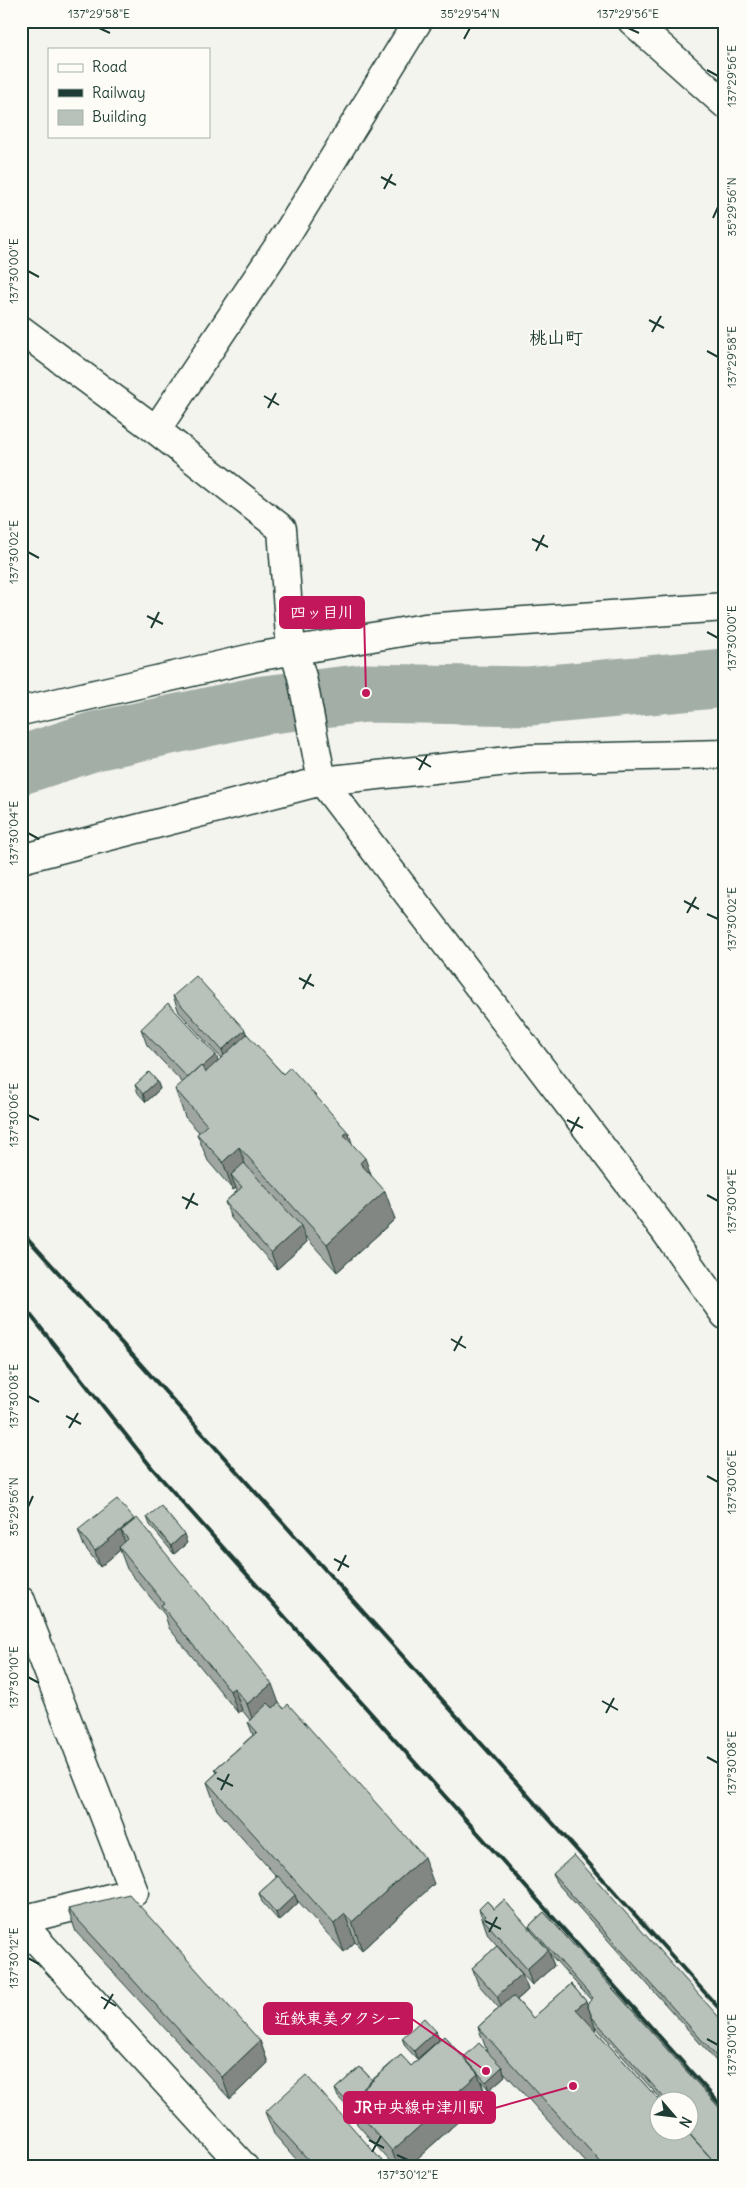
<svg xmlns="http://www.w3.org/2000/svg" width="746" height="2188" font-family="Delius,'Klee One',sans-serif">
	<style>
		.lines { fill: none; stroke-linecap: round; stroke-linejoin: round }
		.river { stroke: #a3aea7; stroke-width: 59 }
		.minor-casing { stroke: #1f3d34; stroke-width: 31 }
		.minor { stroke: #fdfcf7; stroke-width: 28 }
		.rail { stroke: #1f3d34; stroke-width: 4 }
		.wall { fill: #9fa6a1; stroke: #1f3d34; fill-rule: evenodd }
		.shaded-wall { fill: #828783; stroke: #1f3d34 }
		.building { fill: #b9c1bb; stroke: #1f3d34 }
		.ticks { fill: none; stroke: #1f3d34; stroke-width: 2 }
		.labels { text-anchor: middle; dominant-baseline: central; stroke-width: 4; stroke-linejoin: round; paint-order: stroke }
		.quarter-label { font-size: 18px; font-weight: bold; fill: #1f3d34; stroke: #fdfcf7 }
		.leader { fill: none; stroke: #c2185b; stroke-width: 2 }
		.callout-dot { fill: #c2185b; stroke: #fdfcf7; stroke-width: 2 }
		.callout { fill: #c2185b; stroke: #c2185b; stroke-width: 2 }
		.callout-label { font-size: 16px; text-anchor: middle; font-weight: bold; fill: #fff }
		.neatline { fill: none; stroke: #1f3d34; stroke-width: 2 }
		.ticks-label { font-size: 12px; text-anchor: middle; fill: #1f3d34 }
	</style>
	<rect width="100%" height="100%" fill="#f4f4ef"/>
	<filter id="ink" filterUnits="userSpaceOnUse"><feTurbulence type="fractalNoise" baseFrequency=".02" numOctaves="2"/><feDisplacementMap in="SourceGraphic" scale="10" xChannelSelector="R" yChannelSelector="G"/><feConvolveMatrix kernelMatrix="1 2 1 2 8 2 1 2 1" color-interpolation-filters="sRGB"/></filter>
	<g filter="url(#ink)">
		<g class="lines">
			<path class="river" d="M21,765L95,741L263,705L366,693L529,696L725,678"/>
			<defs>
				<path id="minor" d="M418,21L290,229L156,430L282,529L290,637L302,677L322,781L663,1228L725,1315
					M632,21L725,104
					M21,330L156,430
					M21,711L261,656L425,628L725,607
					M21,859L322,781L527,759L725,754
					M21,1601L134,1892L21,1920
					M21,1923L244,2167"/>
			</defs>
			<use href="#minor" class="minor-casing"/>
			<use href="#minor" class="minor"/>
			<path class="rail" d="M21,1231L725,2015
				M21,1303L152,1468L725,2110"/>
		</g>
		<path class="wall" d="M173,996L247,1035L283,1074L348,1132L352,1144L371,1176L395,1219L337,1272L305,1236L307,1242L277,1269L231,1218L225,1202L237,1191L236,1188L233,1190L208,1161L197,1134L199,1132L185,1117L175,1089L183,1083L147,1045L141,1029L218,1061L221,1058L179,1012Z
			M157,1081L160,1089L146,1102L138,1093L135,1085Z
			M147,1517L187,1543L174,1554L150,1525Z
			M134,1520L279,1703L434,1884L362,1950L355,1942L344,1952L297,1900L298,1903L279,1921L262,1902L259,1893L277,1877L217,1810L207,1782L217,1773L215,1769L253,1735L248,1722L250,1720L242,1710L238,1713L169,1628L165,1615L127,1569L120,1550L100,1567L84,1546L78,1530Z
			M553,1874L725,2024V2071L556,1882Z
			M504,1900L531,1931L529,1926L544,1912L725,2114V2167H590L503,2071L505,2076L489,2090L481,2081L486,2096L408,2167H395L357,2124L353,2113L338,2097L335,2089L360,2067L372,2080L401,2055L411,2066L444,2036L464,2058L479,2043L487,2051L478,2027L499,2008L478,1984L472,1968L497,1946L522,1974L528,1990L517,2000L533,2018L571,1984L586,2001L587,2004L591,2000L549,1953L554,1966L532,1985L488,1935L479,1909L487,1901L494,1909ZM595,2026L662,2100H688V2130L690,2133L689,2134L686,2130H658V2100H659L595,2030L596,2029Z
			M68,1909L260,2041L268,2063L230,2099L76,1932Z
			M436,2031L439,2040L417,2059L405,2046L402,2038Z
			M265,2112L384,2167H303L274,2134Z"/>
		<path class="shaded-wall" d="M245,1030L251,1046L228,1067L222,1050Z
			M216,1055L222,1071L188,1078Z
			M157,1081L160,1089L146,1102L143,1094Z
			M348,1132L358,1159L344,1135Z
			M239,1147L249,1175H231L236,1188L233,1190L223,1162Z
			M365,1158L375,1186L360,1163Z
			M385,1191L395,1219L337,1272L327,1244Z
			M301,1226L307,1242L277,1269L271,1253Z
			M134,1519L140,1535L128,1539L121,1531L126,1545L119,1547L120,1550L100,1567L95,1551Z
			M184,1534L187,1543L174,1554L171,1546Z
			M272,1684L280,1706L255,1727L247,1704Z
			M234,1688L242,1710L238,1713L230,1691Z
			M424,1857L434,1884L362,1950L352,1922Z
			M295,1895L298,1903L279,1921L276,1913Z
			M345,1914L355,1942L344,1952L334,1924Z
			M548,1950L554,1966L532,1985L527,1969Z
			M522,1974L528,1990L503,2012L497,1996Z
			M586,2001L596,2029L586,2037L576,2009Z
			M436,2031L439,2040L417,2059L414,2051Z
			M260,2041L268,2063L230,2099L222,2077Z
			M502,2067L505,2076L489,2090L486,2082Z
			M478,2074L486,2096L408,2167H398L392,2151Z
			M382,2161L384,2167H376Z"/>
		<path class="building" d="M196,976L245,1030L222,1050L173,996Z
			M168,1003L216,1055L202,1067L201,1066L188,1078L141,1029Z
			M247,1034L283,1074L290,1067L348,1132L344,1135L365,1158L360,1163L385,1191L327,1244L239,1147L223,1162L197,1134L207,1125L175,1089L201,1066L206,1072Z
			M149,1072L157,1081L143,1094L135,1085Z
			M244,1163L301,1226L271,1253L225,1202L242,1187L231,1175Z
			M117,1499L134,1519L95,1551L78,1530Z
			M161,1506L184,1534L171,1546L147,1517Z
			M137,1518L272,1684L247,1704L234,1688L230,1691L161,1605L164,1603L119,1547L128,1539L121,1531Z
			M268,1703L273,1708L279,1703L284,1709L288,1704L424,1857L352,1922L345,1914L334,1924L207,1782L218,1772L215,1769L257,1732L248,1722Z
			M574,1855L725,2024V2066L553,1874Z
			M278,1876L295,1895L276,1913L259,1893Z
			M129,1894L260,2041L222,2077L68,1909Z
			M504,1900L548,1950L527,1969L483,1919L486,1916L479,1909L487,1901L494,1909Z
			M544,1912L725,2114V2167H719L689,2134L693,2130L688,2126V2100H666L592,2017L587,2004L593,1998L529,1926Z
			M497,1946L522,1974L497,1996L472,1968Z
			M571,1984L586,2001L576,2009L659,2100H658V2130H686L719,2167H605L478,2027L513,1996L533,2018Z
			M424,2018L436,2031L414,2051L402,2038Z
			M444,2036L478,2074L392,2151L349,2102L401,2055L411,2066Z
			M479,2043L502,2067L486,2082L464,2057Z
			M360,2067L372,2080L349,2102L350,2105L335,2089Z
			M306,2075L382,2161L376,2167H315L265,2112Z"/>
	</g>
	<path class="ticks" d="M99,28L110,33M628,28L639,33M464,39L470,28M707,70L718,76M381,177L396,185M384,189L392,174M713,218L718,207M28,271L39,277M649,320L664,328M652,332L661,316M707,351L718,357M264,396L279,405M268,408L276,393M532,539L548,547M536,551L544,535M28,552L39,558M147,616L163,624M151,628L159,612M707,632L718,638M416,758L431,767M419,770L427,755M28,833L39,839M684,901L699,909M687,913L696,897M707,914L718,919M299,978L314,986M303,989L311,974M28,1115L39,1120M567,1120L583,1128M571,1132L579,1117M707,1195L718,1201M182,1197L198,1205M186,1209L194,1193M451,1339L466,1348M454,1351L462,1336M28,1396L39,1402M66,1416L81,1424M69,1428L78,1413M707,1476L718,1482M28,1507L33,1496M334,1559L349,1567M338,1571L346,1555M28,1677L39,1683M602,1701L618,1710M606,1713L614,1698M707,1757L718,1763M217,1778L233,1786M221,1790L229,1774M485,1921L501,1929M489,1932L497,1917M28,1958L39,1964M101,1997L116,2006M104,2009L113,1994M707,2039L718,2045M369,2140L384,2148M372,2152L381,2136M397,2155L408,2160"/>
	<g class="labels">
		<g class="quarter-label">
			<text x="556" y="337">桃山町</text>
		</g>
	</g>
	<path class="leader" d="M366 693L364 613M486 2071L412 2019M573 2086L495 2108"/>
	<g class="callout-dot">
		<circle cx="366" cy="693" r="5"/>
		<circle cx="486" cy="2071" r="5"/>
		<circle cx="573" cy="2086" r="5"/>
	</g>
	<g class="callout">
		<rect x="280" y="597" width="84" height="31" rx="5"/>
		<rect x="264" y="2003" width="148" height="31" rx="5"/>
		<rect x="344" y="2092" width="151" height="31" rx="5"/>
	</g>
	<g class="callout-label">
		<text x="322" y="618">四ッ目川</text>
		<text x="338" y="2024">近鉄東美タクシー</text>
		<text x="419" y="2113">JR中央線中津川駅</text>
	</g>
	<rect width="746" height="2188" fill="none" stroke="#fdfcf7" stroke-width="55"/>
	<rect x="48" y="48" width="162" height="90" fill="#fdfcf7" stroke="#a4b0a9"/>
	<rect x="58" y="64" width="25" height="8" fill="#fdfcf7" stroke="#a4b0a9"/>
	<text x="92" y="72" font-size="15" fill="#1f3d34">Road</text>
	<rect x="58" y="89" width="25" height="8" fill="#1f3d34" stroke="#a4b0a9"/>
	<text x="92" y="98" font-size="15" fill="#1f3d34">Railway</text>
	<rect x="58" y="110" width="25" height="15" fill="#b9c1bb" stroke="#a4b0a9"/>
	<text x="92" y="122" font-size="15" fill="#1f3d34">Building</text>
	<g transform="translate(674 2116) rotate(118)"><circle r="24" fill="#fdfcf7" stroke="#a4b0a9"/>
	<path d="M0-4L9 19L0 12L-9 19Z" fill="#1f3d34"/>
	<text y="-8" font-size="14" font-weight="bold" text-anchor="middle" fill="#1f3d34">N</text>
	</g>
	<rect x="28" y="28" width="690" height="2132" class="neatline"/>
	<g class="ticks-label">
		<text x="99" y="18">137°29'58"E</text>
		<text x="470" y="18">35°29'54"N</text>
		<text x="628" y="18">137°29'56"E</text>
		<text transform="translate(732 76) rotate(-90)" y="4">137°29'56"E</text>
		<text transform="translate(732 207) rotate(-90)" y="4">35°29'56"N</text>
		<text transform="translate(14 271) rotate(-90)" y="4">137°30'00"E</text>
		<text transform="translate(732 357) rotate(-90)" y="4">137°29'58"E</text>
		<text transform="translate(14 552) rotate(-90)" y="4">137°30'02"E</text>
		<text transform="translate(732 638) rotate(-90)" y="4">137°30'00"E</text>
		<text transform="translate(14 833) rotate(-90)" y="4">137°30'04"E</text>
		<text transform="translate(732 919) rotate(-90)" y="4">137°30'02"E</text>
		<text transform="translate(14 1115) rotate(-90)" y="4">137°30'06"E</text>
		<text transform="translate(732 1201) rotate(-90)" y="4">137°30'04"E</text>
		<text transform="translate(14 1396) rotate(-90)" y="4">137°30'08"E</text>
		<text transform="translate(732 1482) rotate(-90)" y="4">137°30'06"E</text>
		<text transform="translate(14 1507) rotate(-90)" y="4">35°29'56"N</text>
		<text transform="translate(14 1677) rotate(-90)" y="4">137°30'10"E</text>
		<text transform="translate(732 1763) rotate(-90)" y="4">137°30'08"E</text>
		<text transform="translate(14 1958) rotate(-90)" y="4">137°30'12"E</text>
		<text transform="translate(732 2045) rotate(-90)" y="4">137°30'10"E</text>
		<text x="408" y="2179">137°30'12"E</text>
	</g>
</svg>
